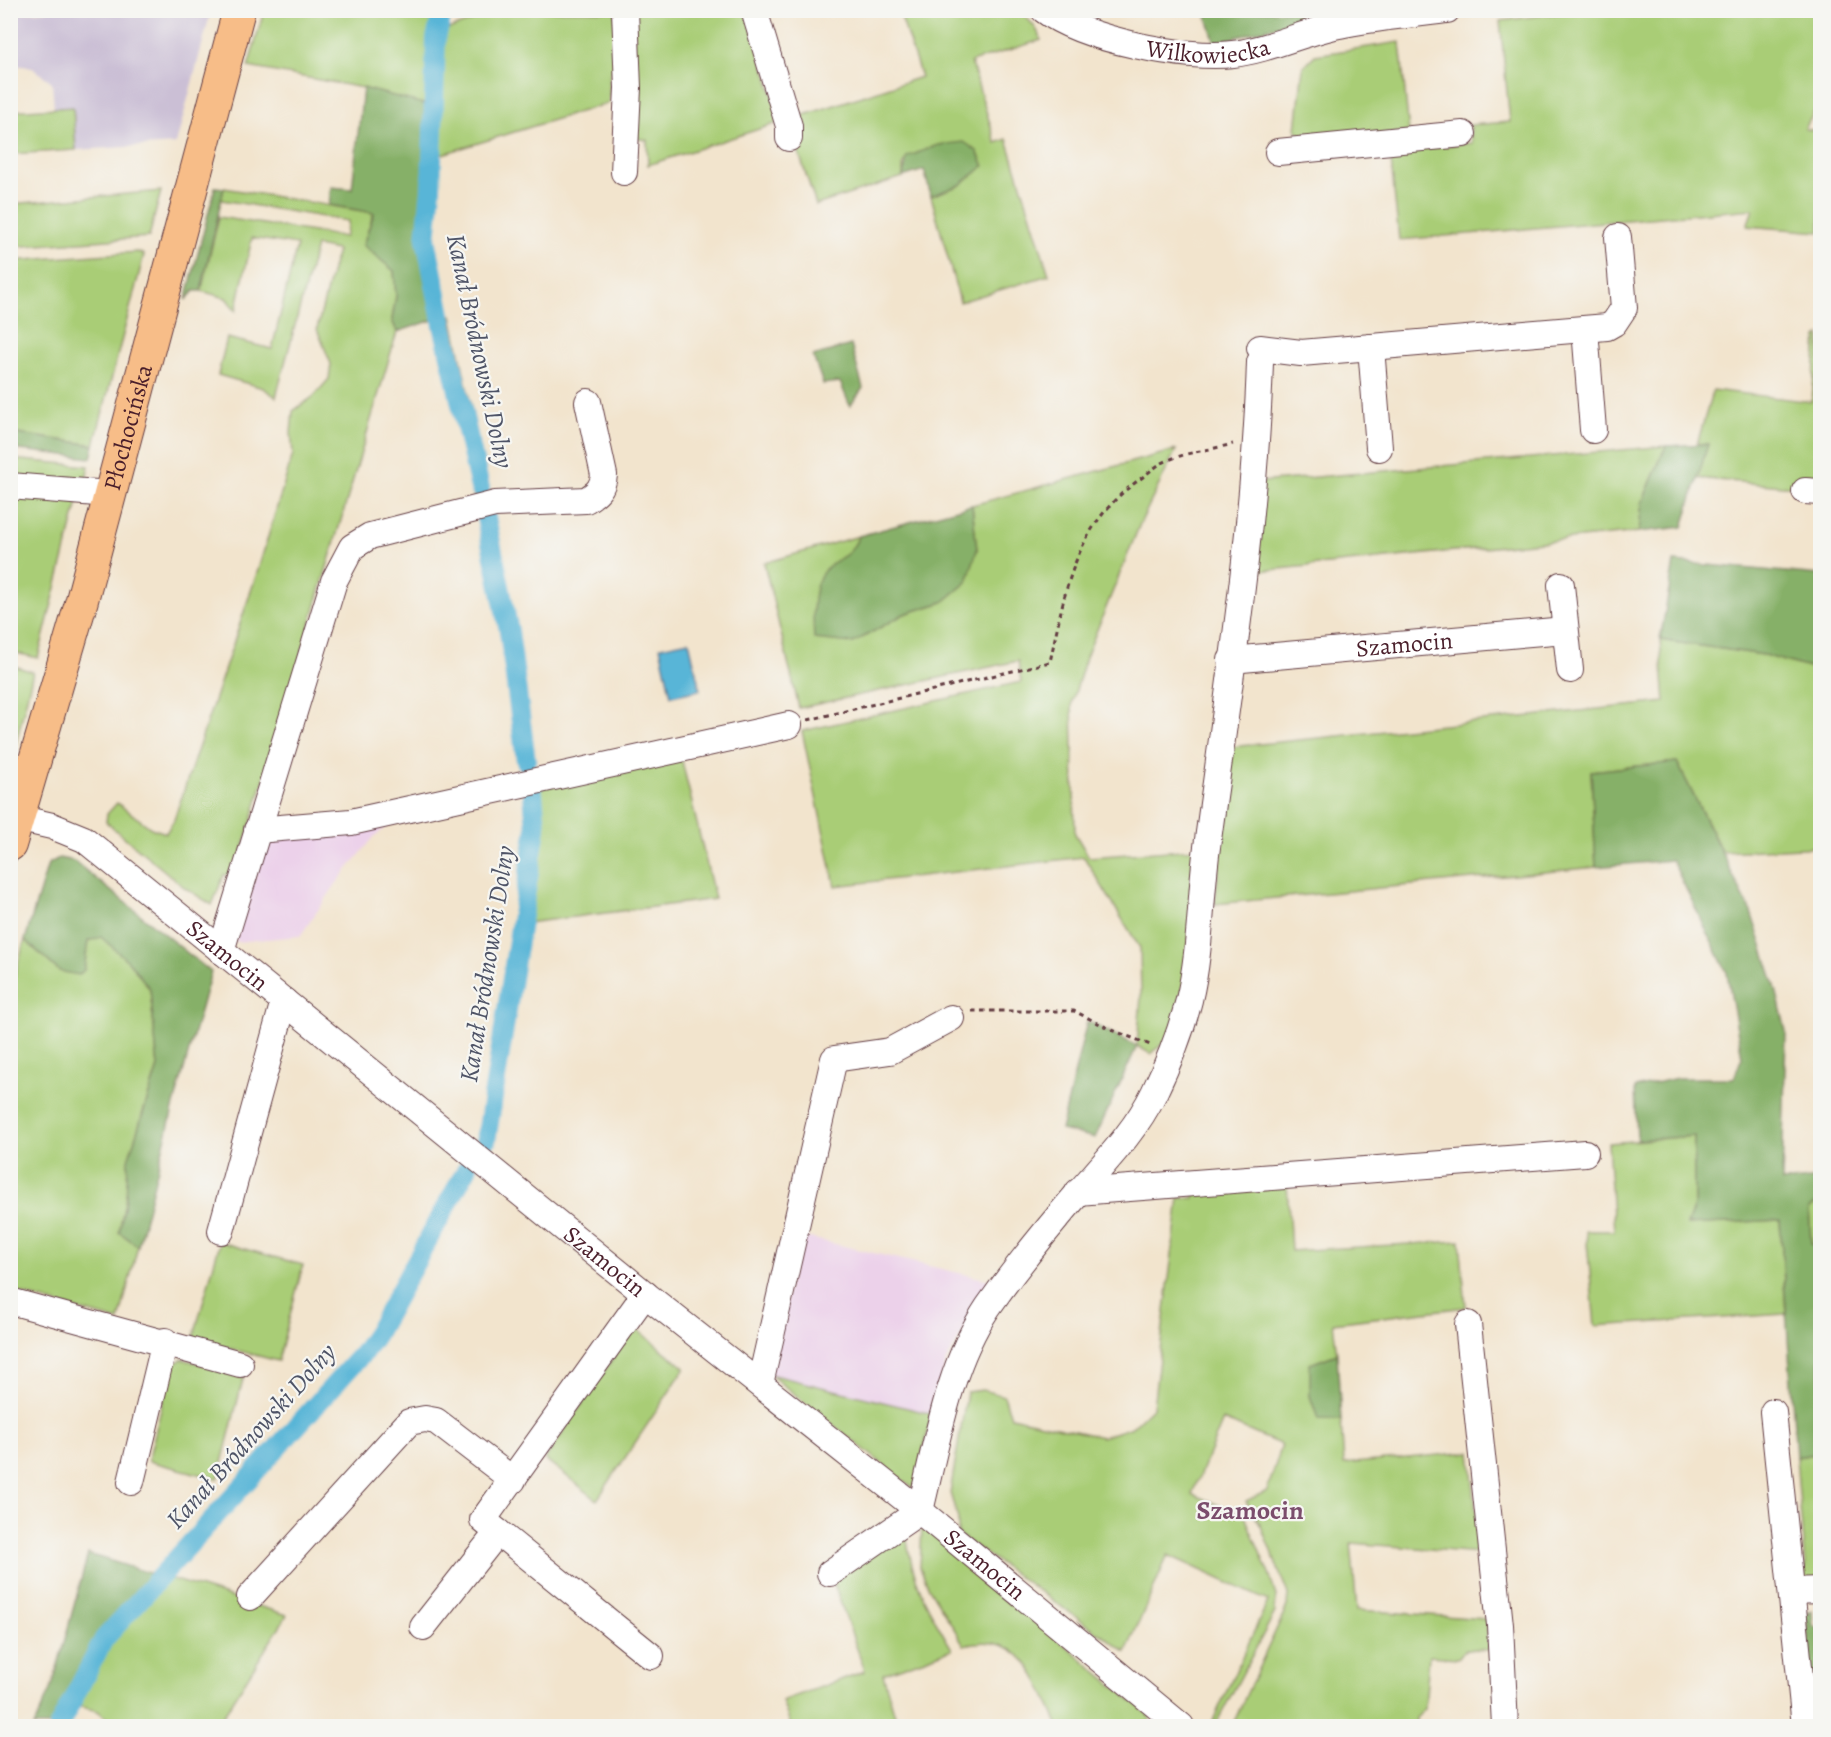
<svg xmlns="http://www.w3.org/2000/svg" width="1831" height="1737" font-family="Alegreya,serif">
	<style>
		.built { fill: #ecd1ea }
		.industrial { fill: #cbbfd5 }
		.green { fill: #a9cd76; stroke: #7a7650; stroke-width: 1.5 }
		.forest { fill: #86b067; stroke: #686849; stroke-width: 1.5 }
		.water { fill: #59b5d7; stroke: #526a81; stroke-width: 1.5 }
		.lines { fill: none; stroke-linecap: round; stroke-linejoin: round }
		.canal { stroke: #59b5d7; stroke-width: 20 }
		.minor-casing { stroke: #633d43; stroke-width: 28 }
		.major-casing { stroke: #633d43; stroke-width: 34 }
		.path { stroke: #633d43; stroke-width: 3; stroke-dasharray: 4.5 4.5; stroke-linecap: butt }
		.minor { stroke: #fff; stroke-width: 26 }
		.major { stroke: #f7bd88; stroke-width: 32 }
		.labels { text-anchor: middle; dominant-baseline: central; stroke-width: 4.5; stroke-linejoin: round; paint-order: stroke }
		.street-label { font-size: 24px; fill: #4a1f2b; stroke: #f6f6f2 }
		.water-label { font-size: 26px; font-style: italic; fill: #4f5467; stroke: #f6f6f2 }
		.neighbourhood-label { font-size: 26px; font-weight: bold; fill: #7b4d6c; stroke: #f6f6f2 }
	</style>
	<rect width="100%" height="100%" fill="#f6f6f2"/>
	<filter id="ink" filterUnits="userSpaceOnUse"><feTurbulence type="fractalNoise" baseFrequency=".0167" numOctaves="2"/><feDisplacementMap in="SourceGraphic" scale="12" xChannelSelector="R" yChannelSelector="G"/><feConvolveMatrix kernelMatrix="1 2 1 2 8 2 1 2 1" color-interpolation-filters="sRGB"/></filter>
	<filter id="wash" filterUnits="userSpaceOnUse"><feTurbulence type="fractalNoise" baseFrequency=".008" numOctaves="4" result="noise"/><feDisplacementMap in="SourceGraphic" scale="24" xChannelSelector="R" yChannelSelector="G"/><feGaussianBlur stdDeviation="1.35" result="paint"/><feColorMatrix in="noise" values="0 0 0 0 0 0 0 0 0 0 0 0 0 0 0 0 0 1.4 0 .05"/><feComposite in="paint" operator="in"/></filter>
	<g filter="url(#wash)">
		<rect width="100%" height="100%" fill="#f2e4cd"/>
		<path class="built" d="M390,824L374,837L336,884L300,936L235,942L267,838Z
			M801,1236L993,1281L946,1361L932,1414L769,1374Z"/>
		<path class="industrial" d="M54,10L211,11L176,144L76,150L73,107L54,108L52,82L31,67L11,65V14Z"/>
		<path class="green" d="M1586,10L1820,11V101L1805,129L1820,131V232L1747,226L1753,209L1399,240L1390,151L1472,143L1470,125L1510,122L1500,21Z
			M264,11H446L442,31L501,11H615L617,66L610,73L609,103L436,156L434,261L446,316L452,315L490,497L475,502L425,268L423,239L428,106L363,88L248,67Z
			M634,11H747L781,122L648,165L647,140L633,138Z
			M899,11H1021C1028,21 1038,27 1041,40L971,62L996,143L1007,139L1049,275L960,302L931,196L960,185L984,166L938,145L907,157L903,165V177L816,205L795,141L805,123L795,118L921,77Z
			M1400,42L1409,132L1310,142L1296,130L1303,67L1315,55Z
			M73,107L76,150L11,154V111Z
			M224,188L374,213L363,245L394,271L396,296L392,320L397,332L236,873L224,875L212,905L185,888L106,822L107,814L117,803L151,828L166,833L174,820L258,570L293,454L291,433L293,411L314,396L329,379L331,364L317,329L337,250L316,246L276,397L263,388L218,375L227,338L272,349L297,245L252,238L236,311L226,298L201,291L219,217L345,237L348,221L221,200Z
			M161,191L149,237L11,247V204Z
			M138,252L144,255L94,445L11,433V261Z
			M1820,335V486H1783L1696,478L1708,444H1697L1713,390L1812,402L1817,337Z
			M1666,446L1642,503L1639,532L1250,572L1260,482Z
			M1176,450L1140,524L1086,657L1072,703L1075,834L1089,857L1195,849L1187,970L1171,1036L1151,1054L1137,1046L1141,997L1140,948L1084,857L835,886L802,731L1021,682L1018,661L799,708L764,563L859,536L850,553L825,569L853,643L904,614L943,602L977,550L972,505Z
			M10,459L89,466L85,483L11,479Z
			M10,491L79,498L38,658L11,652Z
			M490,511L513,629L534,768L524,772L504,631L478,515Z
			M1660,640L1764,655L1820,671V847L1722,852L1677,762L1591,771L1596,867L1215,904L1231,747L1665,702Z
			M11,665L33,672L11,764L10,665Z
			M681,757L715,899L527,923L494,1121L486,1155L479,1146L531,829L527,791Z
			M101,936L129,962L150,989L158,1067L142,1115L119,1232L138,1246L119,1321L11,1291V987L25,940L59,971L84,970L88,941Z
			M1694,1136V1206L1688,1225L1780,1220L1786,1314L1595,1326L1586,1231H1614L1608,1143Z
			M464,1163L472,1168L367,1354L163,1576L287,1615L217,1726H115L98,1711L77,1706L110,1636L163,1577L154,1573L355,1355L367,1339Z
			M1287,1183L1291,1251L1460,1241L1466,1307L1333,1323L1337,1354L1310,1364L1318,1418L1341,1420L1344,1464L1470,1452L1480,1553L1351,1543L1357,1610L1486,1619L1489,1650L1466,1649L1458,1658L1429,1656L1425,1709L1416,1718L1415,1726H1232L1287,1606L1288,1594L1261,1526L1246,1501L1267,1491L1282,1445L1223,1420L1192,1494L1245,1516L1271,1579L1276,1597L1275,1612L1215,1726L1211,1725L1268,1601L1168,1555L1126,1652L958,1534V1519L950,1493L967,1392L983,1390L1004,1396L1011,1417L1102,1437L1132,1427L1153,1407L1179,1198H1194V1191Z
			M1819,1200H1820V1249L1811,1243L1809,1209Z
			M220,1242L303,1265L278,1361L193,1339Z
			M634,1327L685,1368L597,1500L545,1459Z
			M182,1359L244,1375L218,1479L148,1461L172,1365Z
			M769,1374L932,1414L914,1489L899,1477Z
			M1820,1453V1582L1806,1580L1796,1457Z
			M922,1526L1151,1717L1146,1726H1059C1039,1683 1024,1629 964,1645L929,1588L920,1567Z
			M906,1533C913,1585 926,1605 952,1649L883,1674L898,1726H791L782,1701L865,1671L832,1579Z"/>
		<path class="forest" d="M1205,11H1331L1215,43Z
			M363,88L428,105L423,239L425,268L436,319L397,332L392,320L396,296L394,271L363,245L374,213L329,205L331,187L352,189Z
			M964,142L977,151L984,166L960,185L931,196L924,170L903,177L907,157L938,145Z
			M215,187L224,188L201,291H194L186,300Z
			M851,345L863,388L850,406L840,382L823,384L813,356Z
			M11,433L94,445L91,458L11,449Z
			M1708,444L1683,527L1639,532L1642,503L1666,446Z
			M972,505L977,550L967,582L943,602L904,614L853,643L814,639C813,618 810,583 827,568C845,552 847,561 859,536Z
			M1674,562L1820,575V671L1764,655L1660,640Z
			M1677,762L1751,912L1776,989L1786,1031L1782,1182L1820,1178V1200L1809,1209L1811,1243L1820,1249V1453L1796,1457L1780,1220L1687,1225L1694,1206V1136L1637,1140L1635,1088L1677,1078H1734L1742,1057L1727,973L1672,860L1596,867L1591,771Z
			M59,858L74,861L211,972L174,1105L138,1246L119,1232L126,1199L128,1160L158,1067L150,989L129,962L101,937L88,941L84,970L79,975L59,971L25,940L48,864Z
			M1087,1021L1137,1046L1095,1138L1061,1130Z
			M1337,1354L1341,1420L1318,1419L1310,1396V1364Z
			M88,1554L163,1577L110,1636L67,1726H34L53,1683Z
			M1812,1610L1813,1626L1820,1629V1726H1813L1806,1613Z"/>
		<path class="water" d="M689,641L700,690L671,696L660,647Z"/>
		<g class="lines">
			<path class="canal" d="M443,10L436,38L431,189L426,239L443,325L480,488
				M486,518L509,631L526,761
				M486,1141L536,828L533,794
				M59,1726L104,1639L363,1353L376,1334L467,1169"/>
		</g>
	</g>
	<g filter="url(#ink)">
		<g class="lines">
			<defs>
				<g id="minor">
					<path d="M754,10L789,126V138"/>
					<path id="s1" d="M1044,10C1082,39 1186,60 1233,54C1268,50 1304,32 1339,25C1374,17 1412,15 1447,10"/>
					<path d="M1278,152L1463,134"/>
					<path d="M624,172L628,88L625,10"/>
					<path d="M1585,329L1593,430"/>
					<path d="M1371,347L1379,448"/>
					<path d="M1260,348L1301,353L1607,327L1614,323L1624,308L1618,237"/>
					<path d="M10,486L109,494"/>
					<path d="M1805,491L1820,492"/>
					<path d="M1561,585L1570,670"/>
					<path id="s2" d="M1231,660L1565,630"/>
					<path id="s3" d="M17,818L52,826L84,839L645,1294L920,1511L1181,1726"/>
					<path d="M257,830L351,822L789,725"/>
					<path d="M221,951L334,581L352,547L370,536L495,504L586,500C597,493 603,488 604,475L588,402"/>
					<path d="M1078,1192L1585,1153"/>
					<path d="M221,1231L284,1001"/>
					<path d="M645,1294L483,1520L651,1656"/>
					<path d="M10,1301L240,1364"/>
					<path d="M1468,1324L1500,1625L1505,1726"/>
					<path d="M760,1384L834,1059L890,1051L951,1018"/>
					<path d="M1773,1412L1805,1726"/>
					<path d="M131,1482L165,1341"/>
					<path d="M830,1573L920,1511C937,1442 948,1367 988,1307C1016,1267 1048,1228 1080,1191C1107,1160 1136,1130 1154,1093C1168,1064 1181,1032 1189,1000C1201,950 1200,898 1207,847C1229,686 1255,524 1260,362"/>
					<path d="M1792,1591L1820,1590"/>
					<path d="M250,1597L409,1422L425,1419L436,1421L513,1480"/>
					<path d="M423,1627L498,1532"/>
				</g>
				<g id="major">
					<path id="s4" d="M10,845L82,600L239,10"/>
				</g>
			</defs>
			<use href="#minor" class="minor-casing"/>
			<use href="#major" class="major-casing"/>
			<path class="path" d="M808,720L1050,662C1065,591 1074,528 1136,482C1145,476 1153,468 1162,463C1184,452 1210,450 1233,444
				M972,1011H1074L1112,1030L1153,1046"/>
			<use href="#minor" class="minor"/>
			<use href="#major" class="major"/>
		</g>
	</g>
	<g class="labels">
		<g class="street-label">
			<text stroke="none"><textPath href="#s1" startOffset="172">Wilkowiecka</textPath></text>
			<text stroke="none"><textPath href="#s4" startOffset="434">Płochocińska</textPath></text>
			<text stroke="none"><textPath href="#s2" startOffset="174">Szamocin</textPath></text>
			<text stroke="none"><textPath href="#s3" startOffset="255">Szamocin</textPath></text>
			<text stroke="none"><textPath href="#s3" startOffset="741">Szamocin</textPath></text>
			<text stroke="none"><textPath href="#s3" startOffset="1227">Szamocin</textPath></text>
		</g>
		<g class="water-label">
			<text transform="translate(480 351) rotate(78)">Kanał Bródnowski Dolny</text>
			<text transform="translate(487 964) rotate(-81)">Kanał Bródnowski Dolny</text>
			<text transform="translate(251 1436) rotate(-48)">Kanał Bródnowski Dolny</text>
		</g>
		<g class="neighbourhood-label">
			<text x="1250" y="1510">Szamocin</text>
		</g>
	</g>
	<rect width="1831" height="1737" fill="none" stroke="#f6f6f2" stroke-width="36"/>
</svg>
